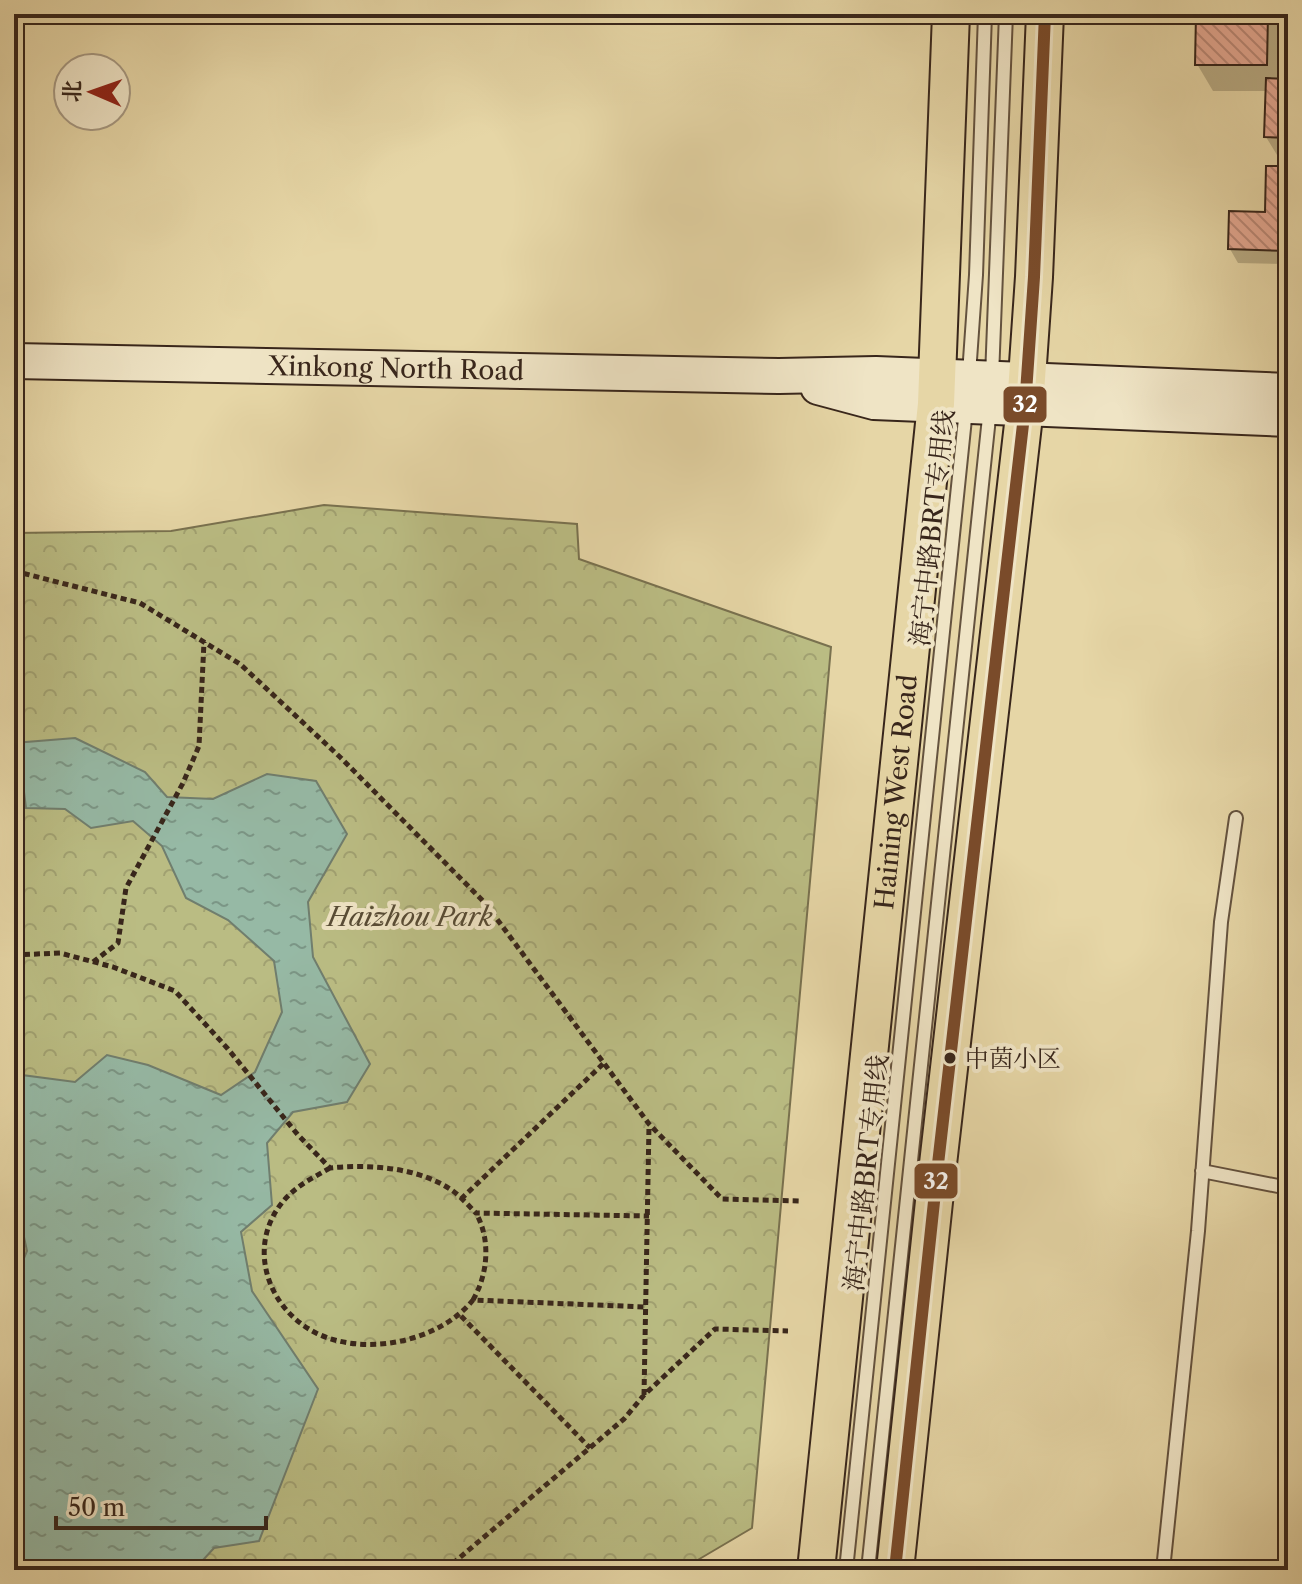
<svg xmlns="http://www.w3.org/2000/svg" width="1302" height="1584" font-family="'Libre Caslon Text','Noto Serif SC',serif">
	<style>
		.park { fill: url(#park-crowns); stroke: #79714f; stroke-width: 2 }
		.water { fill: url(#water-ripples); stroke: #707e6e; stroke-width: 2 }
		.shadow { fill: #0003 }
		.building { fill: url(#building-back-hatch); stroke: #38261b; stroke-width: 2 }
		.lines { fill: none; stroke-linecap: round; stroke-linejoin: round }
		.lane-casing { stroke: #64523e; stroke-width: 16 }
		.secondary-casing { stroke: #38261b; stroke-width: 38 }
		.primary-casing { stroke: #38261b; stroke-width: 40 }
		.path { stroke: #38261b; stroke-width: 5; stroke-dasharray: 6 4; stroke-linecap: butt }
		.lane { stroke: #efe4c5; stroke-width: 12 }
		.secondary { stroke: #efe4c5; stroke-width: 34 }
		.primary { stroke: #e6d6a6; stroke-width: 36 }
		.bus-1-casing { stroke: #efe4c5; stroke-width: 18 }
		.bus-1 { stroke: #7a4b2a; stroke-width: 12 }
		.bus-dot { fill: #38261b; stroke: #efe4c5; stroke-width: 3 }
		.labels { text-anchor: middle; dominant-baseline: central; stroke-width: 8; stroke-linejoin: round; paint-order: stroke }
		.bus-label { font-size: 24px; fill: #38261b; stroke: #efe4c5; text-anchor: start }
		.street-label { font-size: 26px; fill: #38261b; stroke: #efe4c5 }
		.park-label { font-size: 26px; font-style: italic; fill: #584c35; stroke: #efe4c5 }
		.line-badge { stroke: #efe4c5; stroke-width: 3 }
		.badge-label { font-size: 22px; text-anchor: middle; font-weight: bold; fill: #fff }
	</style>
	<defs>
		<pattern id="park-crowns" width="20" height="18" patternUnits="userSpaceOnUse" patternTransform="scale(2)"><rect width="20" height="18" fill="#babc83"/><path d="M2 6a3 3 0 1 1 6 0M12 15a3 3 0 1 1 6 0" fill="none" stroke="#a1a171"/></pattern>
		<pattern id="water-ripples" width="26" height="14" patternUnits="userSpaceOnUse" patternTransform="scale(2)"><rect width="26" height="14" fill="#96b9a5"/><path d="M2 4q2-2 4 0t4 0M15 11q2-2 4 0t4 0" fill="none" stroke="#7b9686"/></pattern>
		<pattern id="building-back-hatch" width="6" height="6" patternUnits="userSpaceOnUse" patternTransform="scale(2)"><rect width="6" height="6" fill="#e5a993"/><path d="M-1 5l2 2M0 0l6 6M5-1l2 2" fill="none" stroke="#bb8977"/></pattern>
	</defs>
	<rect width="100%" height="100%" fill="#e6d6a6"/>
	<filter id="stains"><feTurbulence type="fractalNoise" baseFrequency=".0025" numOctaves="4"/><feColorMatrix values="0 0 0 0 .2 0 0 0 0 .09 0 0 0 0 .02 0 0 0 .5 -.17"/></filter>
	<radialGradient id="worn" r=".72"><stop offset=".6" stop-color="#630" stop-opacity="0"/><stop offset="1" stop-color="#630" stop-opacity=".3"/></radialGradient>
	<path class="park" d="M324,505L577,524L579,559L831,647L752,1528L696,1561L695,1570H14V533L171,531Z"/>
	<path class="water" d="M75,738L145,772L167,797L213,799L267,774L316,781L347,834L308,902L313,957L370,1064L347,1102L293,1112L267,1143L272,1205L241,1232L252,1291L318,1389L259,1541L214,1548L194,1570H14V1282L27,1251L14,1191V1074L75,1082L107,1055L148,1065L221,1095L255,1072L282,1012L274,961L228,920L186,898L162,846L133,821L91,828L65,809L26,808L24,792L14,791V743Z"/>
	<path class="shadow" d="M1198,14H1282V81H1288V156L1277,155L1266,137L1268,91H1213L1197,64Z
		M1288,168V264L1238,263L1230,249L1267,214Z"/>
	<path class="building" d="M1196,14H1268L1267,65H1195Z
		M1266,78L1288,79V138L1264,137Z
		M1266,166H1288V251L1228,249L1229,211L1265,212Z"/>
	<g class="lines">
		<defs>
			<path id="lane" d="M969,374L976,275L985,14
				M992,377L1006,14
				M1202,1171L1288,1188
				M846,1570L966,409
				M868,1570L990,408
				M1163,1570L1198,1231L1221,922L1236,818"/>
			<g id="secondary">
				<path id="s1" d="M14,361L779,376L876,374L1288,391"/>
				<path d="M818,387L874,402L1288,419"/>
			</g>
			<g id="primary">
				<path id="s2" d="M816,1570L936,404L951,14"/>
				<path d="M895,1570L938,1164L1025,407L1034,277L1045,14"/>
			</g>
		</defs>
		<use href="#lane" class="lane-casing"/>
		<use href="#secondary" class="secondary-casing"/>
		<use href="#primary" class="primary-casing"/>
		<path class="path" d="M14,571L140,603L240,664L341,758L485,903L649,1124L722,1199L801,1201
			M14,955L60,953L113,967L175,991L228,1049L298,1135L330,1168C369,1164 419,1167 453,1191C461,1197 469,1206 476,1213L649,1216
			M93,962L118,943L126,888L183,783L199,746L204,642
			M330,1168C316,1176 300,1184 289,1195C245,1238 263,1306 316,1333C365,1357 439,1342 473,1300L646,1307
			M461,1199L604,1063
			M473,1300C488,1274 491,1240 476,1213
			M461,1316L590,1448
			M644,1395L649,1125
			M445,1570L624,1419L644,1395L715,1329L788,1331"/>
		<use href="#lane" class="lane"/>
		<use href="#secondary" class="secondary"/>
		<use href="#primary" class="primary"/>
		<defs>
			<path id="bus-1" d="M895,1570L938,1164L1025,407L1034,277L1045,14"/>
		</defs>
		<use href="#bus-1" class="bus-1-casing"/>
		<use href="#bus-1" class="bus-1"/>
	</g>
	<circle class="bus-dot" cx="950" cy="1058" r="7"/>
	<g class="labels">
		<g class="bus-label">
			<text x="965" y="1058">中茵小区</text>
		</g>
		<g class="street-label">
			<text stroke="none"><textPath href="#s1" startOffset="382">Xinkong North Road</textPath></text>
			<text transform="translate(932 528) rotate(-84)">海宁中路BRT专用线</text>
			<text stroke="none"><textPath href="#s2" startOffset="782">Haining West Road</textPath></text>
			<text transform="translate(866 1173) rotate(-84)">海宁中路BRT专用线</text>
		</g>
		<g class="park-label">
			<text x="410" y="917">Haizhou Park</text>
		</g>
	</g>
	<g class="line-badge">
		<rect x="1002" y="385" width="46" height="39" rx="8" fill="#7a4b2a"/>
		<rect x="913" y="1162" width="46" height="38" rx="8" fill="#7a4b2a"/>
	</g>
	<g class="badge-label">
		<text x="1025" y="412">32</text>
		<text x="936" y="1189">32</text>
	</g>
	<rect width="1302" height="1584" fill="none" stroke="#e6d6a6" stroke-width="48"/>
	<rect x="16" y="16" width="1270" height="1552" fill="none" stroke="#38261b" stroke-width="4"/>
	<rect x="24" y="24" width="1254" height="1536" fill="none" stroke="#38261b" stroke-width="2"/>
	<g transform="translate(92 92) rotate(272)"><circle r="38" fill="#efe4c5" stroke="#a69881" stroke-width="2"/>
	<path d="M0-6L14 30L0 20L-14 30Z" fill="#8f2418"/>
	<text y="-12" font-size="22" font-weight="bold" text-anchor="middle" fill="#38261b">北</text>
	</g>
	<path d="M56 1516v12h210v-12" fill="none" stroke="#38261b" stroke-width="4"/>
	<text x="68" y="1516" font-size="24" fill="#38261b" stroke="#efe4c5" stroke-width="6" paint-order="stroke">50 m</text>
	<rect width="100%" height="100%" filter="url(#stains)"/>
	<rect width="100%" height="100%" fill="url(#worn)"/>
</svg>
